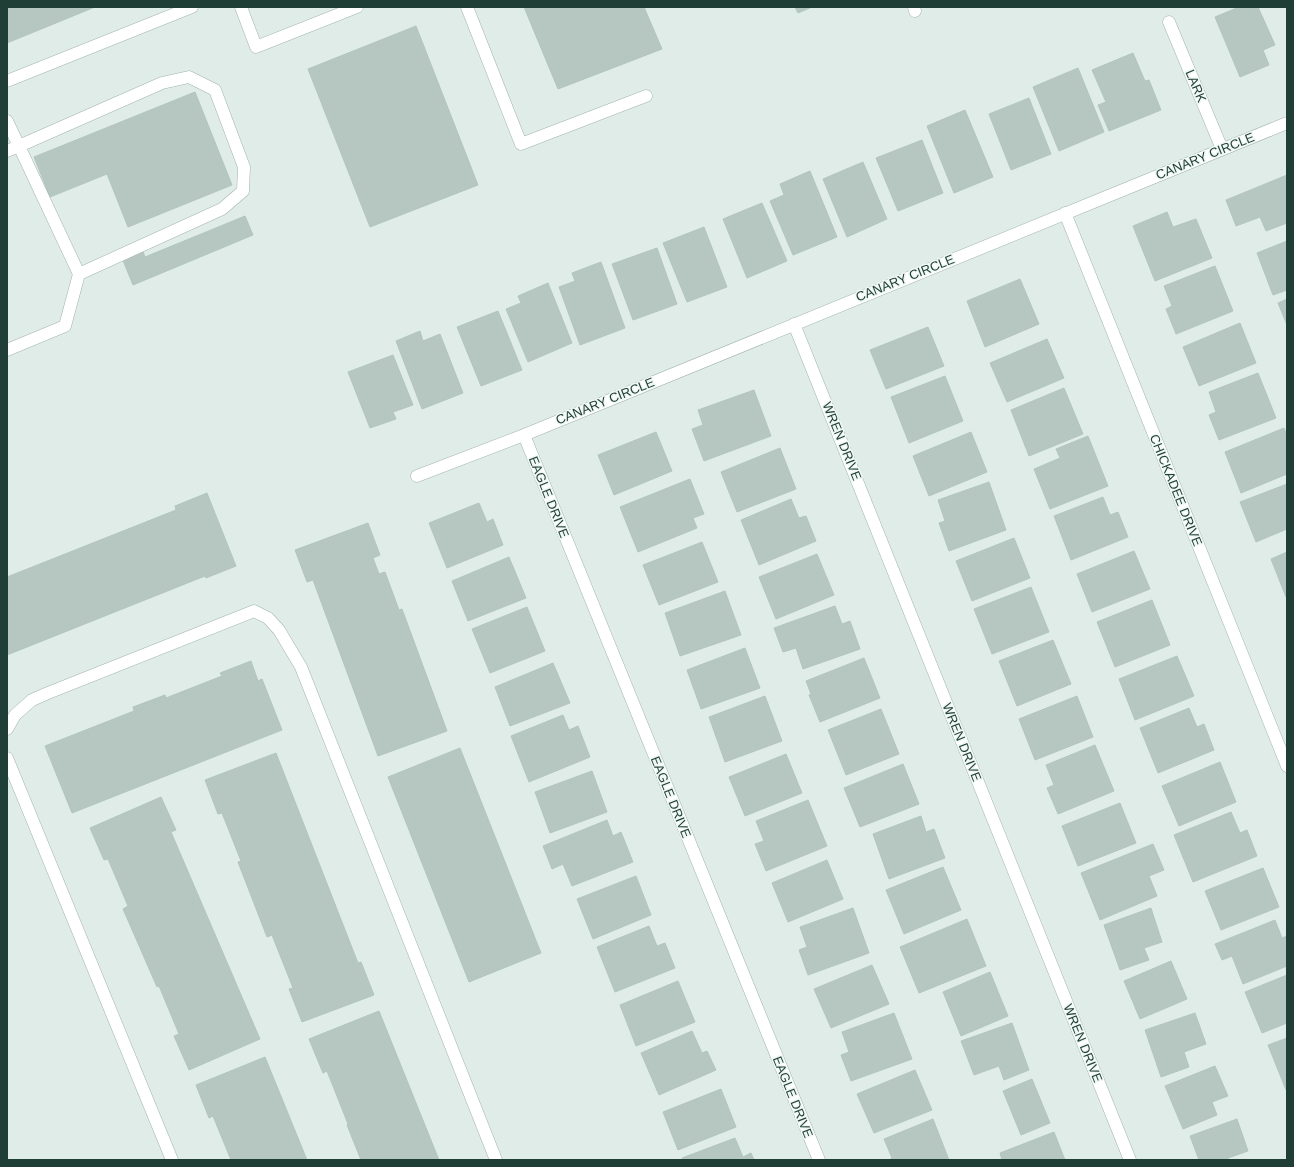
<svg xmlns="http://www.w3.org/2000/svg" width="1294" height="1167" font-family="Arial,sans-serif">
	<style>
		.building { fill: #b5c7c0; stroke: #b1c6be }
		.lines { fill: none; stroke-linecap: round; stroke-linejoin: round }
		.minor-casing { stroke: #a2b4ae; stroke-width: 13 }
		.minor { stroke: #fff; stroke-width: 12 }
		.labels { text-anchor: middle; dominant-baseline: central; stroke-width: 3; stroke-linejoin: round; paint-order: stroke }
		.street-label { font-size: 13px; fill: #1f3e36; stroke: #f0f8f5 }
	</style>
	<rect width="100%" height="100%" fill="#e0ece7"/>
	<path class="building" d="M7,7H95L7,43Z
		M524,7H644L662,49L558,89Z
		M795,7H812L798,13Z
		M1239,7H1258L1275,45L1263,50L1269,65L1240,77L1215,17Z
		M416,26L478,185L370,227L308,69Z
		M1133,53L1145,81L1149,80L1161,110L1109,131L1098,105L1106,102L1092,70Z
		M1078,68L1104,132L1059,151L1033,87Z
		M195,92L232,185L128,227L107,174L50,197L34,157Z
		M1029,98L1051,154L1011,170L989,114Z
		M965,110L993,177L954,193L927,126Z
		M922,140L943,193L898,211L876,158Z
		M863,162L887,219L847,237L823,179Z
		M810,171L837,237L793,255L770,201L784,195L780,184Z
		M1287,175V223L1266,231L1260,217L1236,226L1226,200Z
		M762,203L787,261L747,278L723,219Z
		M1167,212L1173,227L1196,219L1212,258L1155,281L1133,226Z
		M245,216L253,235L133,285L122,258L142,249L145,257Z
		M704,227L727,287L687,302L663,243Z
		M1287,241V290L1273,295L1257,253Z
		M657,248L677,304L633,320L612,264Z
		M601,262L625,328L580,345L559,287L575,281L572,273Z
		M1215,266L1233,311L1176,334L1166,309L1172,306L1164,286Z
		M1020,279L1039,324L985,347L967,301Z
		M548,283L572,343L528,362L506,309L521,303L518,296Z
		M1287,299V325L1278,303Z
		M498,311L522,370L481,386L457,327Z
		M1240,323L1256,363L1199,386L1183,347Z
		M928,327L944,366L886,389L870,350Z
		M420,331L423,341L440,334L463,393L422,409L396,341Z
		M1047,339L1064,378L1007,402L990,363Z
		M393,355L413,405L393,412L396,419L370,428L348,372Z
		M1258,373L1276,418L1219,440L1209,415L1216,412L1209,392Z
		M945,376L963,421L909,443L891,397Z
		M1064,388L1083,434L1029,456L1011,410Z
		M754,390L771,436L704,461L692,429L703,425L698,410Z
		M1284,428L1287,436V474L1241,493L1225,452Z
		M656,432L672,471L614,495L598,455Z
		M971,432L987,472L929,496L913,456Z
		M1088,436L1108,486L1050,509L1034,469L1060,458L1056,449Z
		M780,448L796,489L737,512L721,472Z
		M690,479L704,514L693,518L697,528L638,552L620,507Z
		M989,482L1006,530L949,551L939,523L945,521L938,500Z
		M1287,484V529L1256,542L1240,502Z
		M207,493L236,566L206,578L205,576L7,655V577L176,510L175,506Z
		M1103,497L1110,515L1118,512L1128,537L1071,560L1054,516Z
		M791,499L799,518L806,516L816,541L759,565L741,520Z
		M479,503L487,522L493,519L503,545L447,568L429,523Z
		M368,523L380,555L373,558L379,574L385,572L399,610L402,609L447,731L378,756L313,580L307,582L295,550Z
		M1014,538L1030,578L972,601L956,561Z
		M702,542L718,582L659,605L643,565Z
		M1134,551L1150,589L1092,612L1077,574Z
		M1287,552V597H1286L1271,559Z
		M817,554L834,595L776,619L759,577Z
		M509,557L526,598L468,621L452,581Z
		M1031,587L1049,632L992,654L974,609Z
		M725,591L741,635L680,656L665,613Z
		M1152,600L1170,645L1115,667L1097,622Z
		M835,606L842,624L850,621L860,649L803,669L796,648L783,652L774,628Z
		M527,607L545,651L490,673L472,629Z
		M1053,640L1071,684L1017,706L999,661Z
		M745,648L760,688L701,709L687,670Z
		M1177,656L1194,696L1135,720L1119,679Z
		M864,658L880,698L820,722L809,695L811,694L806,681Z
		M251,661L258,681L262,679L282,730L72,813L45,746L134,711L133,707L165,695L166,698L222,676L220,673Z
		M553,663L570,703L510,726L495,687Z
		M765,696L782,741L725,762L709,717Z
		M1077,696L1093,737L1035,760L1019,719Z
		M1189,708L1197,727L1204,724L1214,750L1158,773L1140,728Z
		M881,709L899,754L846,775L828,730Z
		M563,715L569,730L578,726L590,757L529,782L511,736Z
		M1095,745L1114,791L1058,814L1047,788L1054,785L1046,765Z
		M460,748L541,953L469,982L388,777Z
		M276,753L358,963L361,962L374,995L302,1022L289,989L293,988L272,935L267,937L238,862L241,861L222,813L218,814L205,780Z
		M786,754L802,793L745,816L729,777Z
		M1220,762L1236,802L1179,826L1162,786Z
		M903,764L919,804L860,827L844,788Z
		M592,771L607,812L550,833L535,792Z
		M161,797L176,830L171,832L260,1039L189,1070L174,1036L179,1034L159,986L157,987L123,909L128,906L108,859L104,860L90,828Z
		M808,800L827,846L766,871L755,844L764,841L756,821Z
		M1120,803L1136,843L1078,866L1062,826Z
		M1231,812L1240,833L1247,830L1257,856L1193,882L1174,835Z
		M921,816L926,832L934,829L945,858L889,879L873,834Z
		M607,820L613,836L621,832L633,862L572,886L563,864L552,869L543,846Z
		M1153,844L1164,870L1149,876L1157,896L1100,920L1081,873Z
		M827,860L843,899L788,922L772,883Z
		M943,867L961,910L904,934L886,890Z
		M1263,868L1279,907L1221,930L1205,891Z
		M636,876L651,915L593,939L577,899Z
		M853,908L869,953L808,975L799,950L807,947L800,927Z
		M1151,908L1162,942L1144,948L1149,960L1120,970L1104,925Z
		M967,919L986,966L919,993L900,947Z
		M1275,920L1282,938L1287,936V966L1243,984L1232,956L1222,960L1215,944Z
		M649,926L657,946L665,943L675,968L615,992L597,947Z
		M1171,961L1187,999L1140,1019L1124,981Z
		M872,965L889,1004L831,1028L814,989Z
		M990,972L1008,1016L961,1036L943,992Z
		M1287,975V1023L1262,1033L1245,992Z
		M678,981L695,1022L636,1046L620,1005Z
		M379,1011L439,1160H361L347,1125L348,1124L327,1071L323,1073L309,1039Z
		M894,1013L912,1059L851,1081L841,1055L849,1052L842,1032Z
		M1195,1013L1206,1044L1184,1052L1189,1067L1161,1077L1145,1030Z
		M1012,1023L1029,1070L1004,1080L999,1066L974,1075L961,1041Z
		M692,1031L702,1053L707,1051L716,1070L659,1095L641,1053Z
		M1287,1038V1090H1286L1268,1045Z
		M265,1057L307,1160H231L213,1116L209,1118L196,1085Z
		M1215,1066L1228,1096L1212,1102L1217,1115L1183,1129L1165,1086Z
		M915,1070L932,1110L874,1133L857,1094Z
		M1032,1079L1050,1123L1021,1135L1003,1091Z
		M721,1089L736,1127L678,1150L663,1112Z
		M933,1119L949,1160H889L892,1158L884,1139Z
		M1237,1119L1248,1151L1228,1158V1160H1199L1190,1136Z
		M1054,1132L1065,1160H1002L1000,1153Z
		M735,1138L743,1157L751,1153L754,1160H683L682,1158Z"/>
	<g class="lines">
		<defs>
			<path id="minor" d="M241,7L256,47L357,7
				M467,7L521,144L646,96
				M914,7L915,11
				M1169,22L1222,149
				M7,81L192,7
				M7,121L19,146L7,151
				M1065,213L1287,766
				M794,324L1130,1160
				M7,350L65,326L79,274L222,209L243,191L244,167L215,90L189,77L162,83L19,146L79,274
				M524,435L819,1160
				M417,476L524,435L1287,123
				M7,729L15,715L32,700L48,693L254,611L268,618L279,630L301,667L496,1160
				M7,758L172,1160"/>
		</defs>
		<use href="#minor" class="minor-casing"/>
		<use href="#minor" class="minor"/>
	</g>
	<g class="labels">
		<g class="street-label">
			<text transform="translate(1196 86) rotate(67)">LARK</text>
			<text transform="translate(1205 156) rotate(-22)">CANARY CIRCLE</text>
			<text transform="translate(905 278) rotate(-22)">CANARY CIRCLE</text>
			<text transform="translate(605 401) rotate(-22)">CANARY CIRCLE</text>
			<text transform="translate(842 441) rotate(68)">WREN DRIVE</text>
			<text transform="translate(1176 490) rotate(68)">CHICKADEE DRIVE</text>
			<text transform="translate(549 497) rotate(68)">EAGLE DRIVE</text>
			<text transform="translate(962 742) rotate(68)">WREN DRIVE</text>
			<text transform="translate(671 797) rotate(68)">EAGLE DRIVE</text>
			<text transform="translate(1083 1043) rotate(68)">WREN DRIVE</text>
			<text transform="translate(793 1097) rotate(68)">EAGLE DRIVE</text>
		</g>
	</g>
	<rect width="1294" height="1167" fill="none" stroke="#1f3e36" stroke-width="16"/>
</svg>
